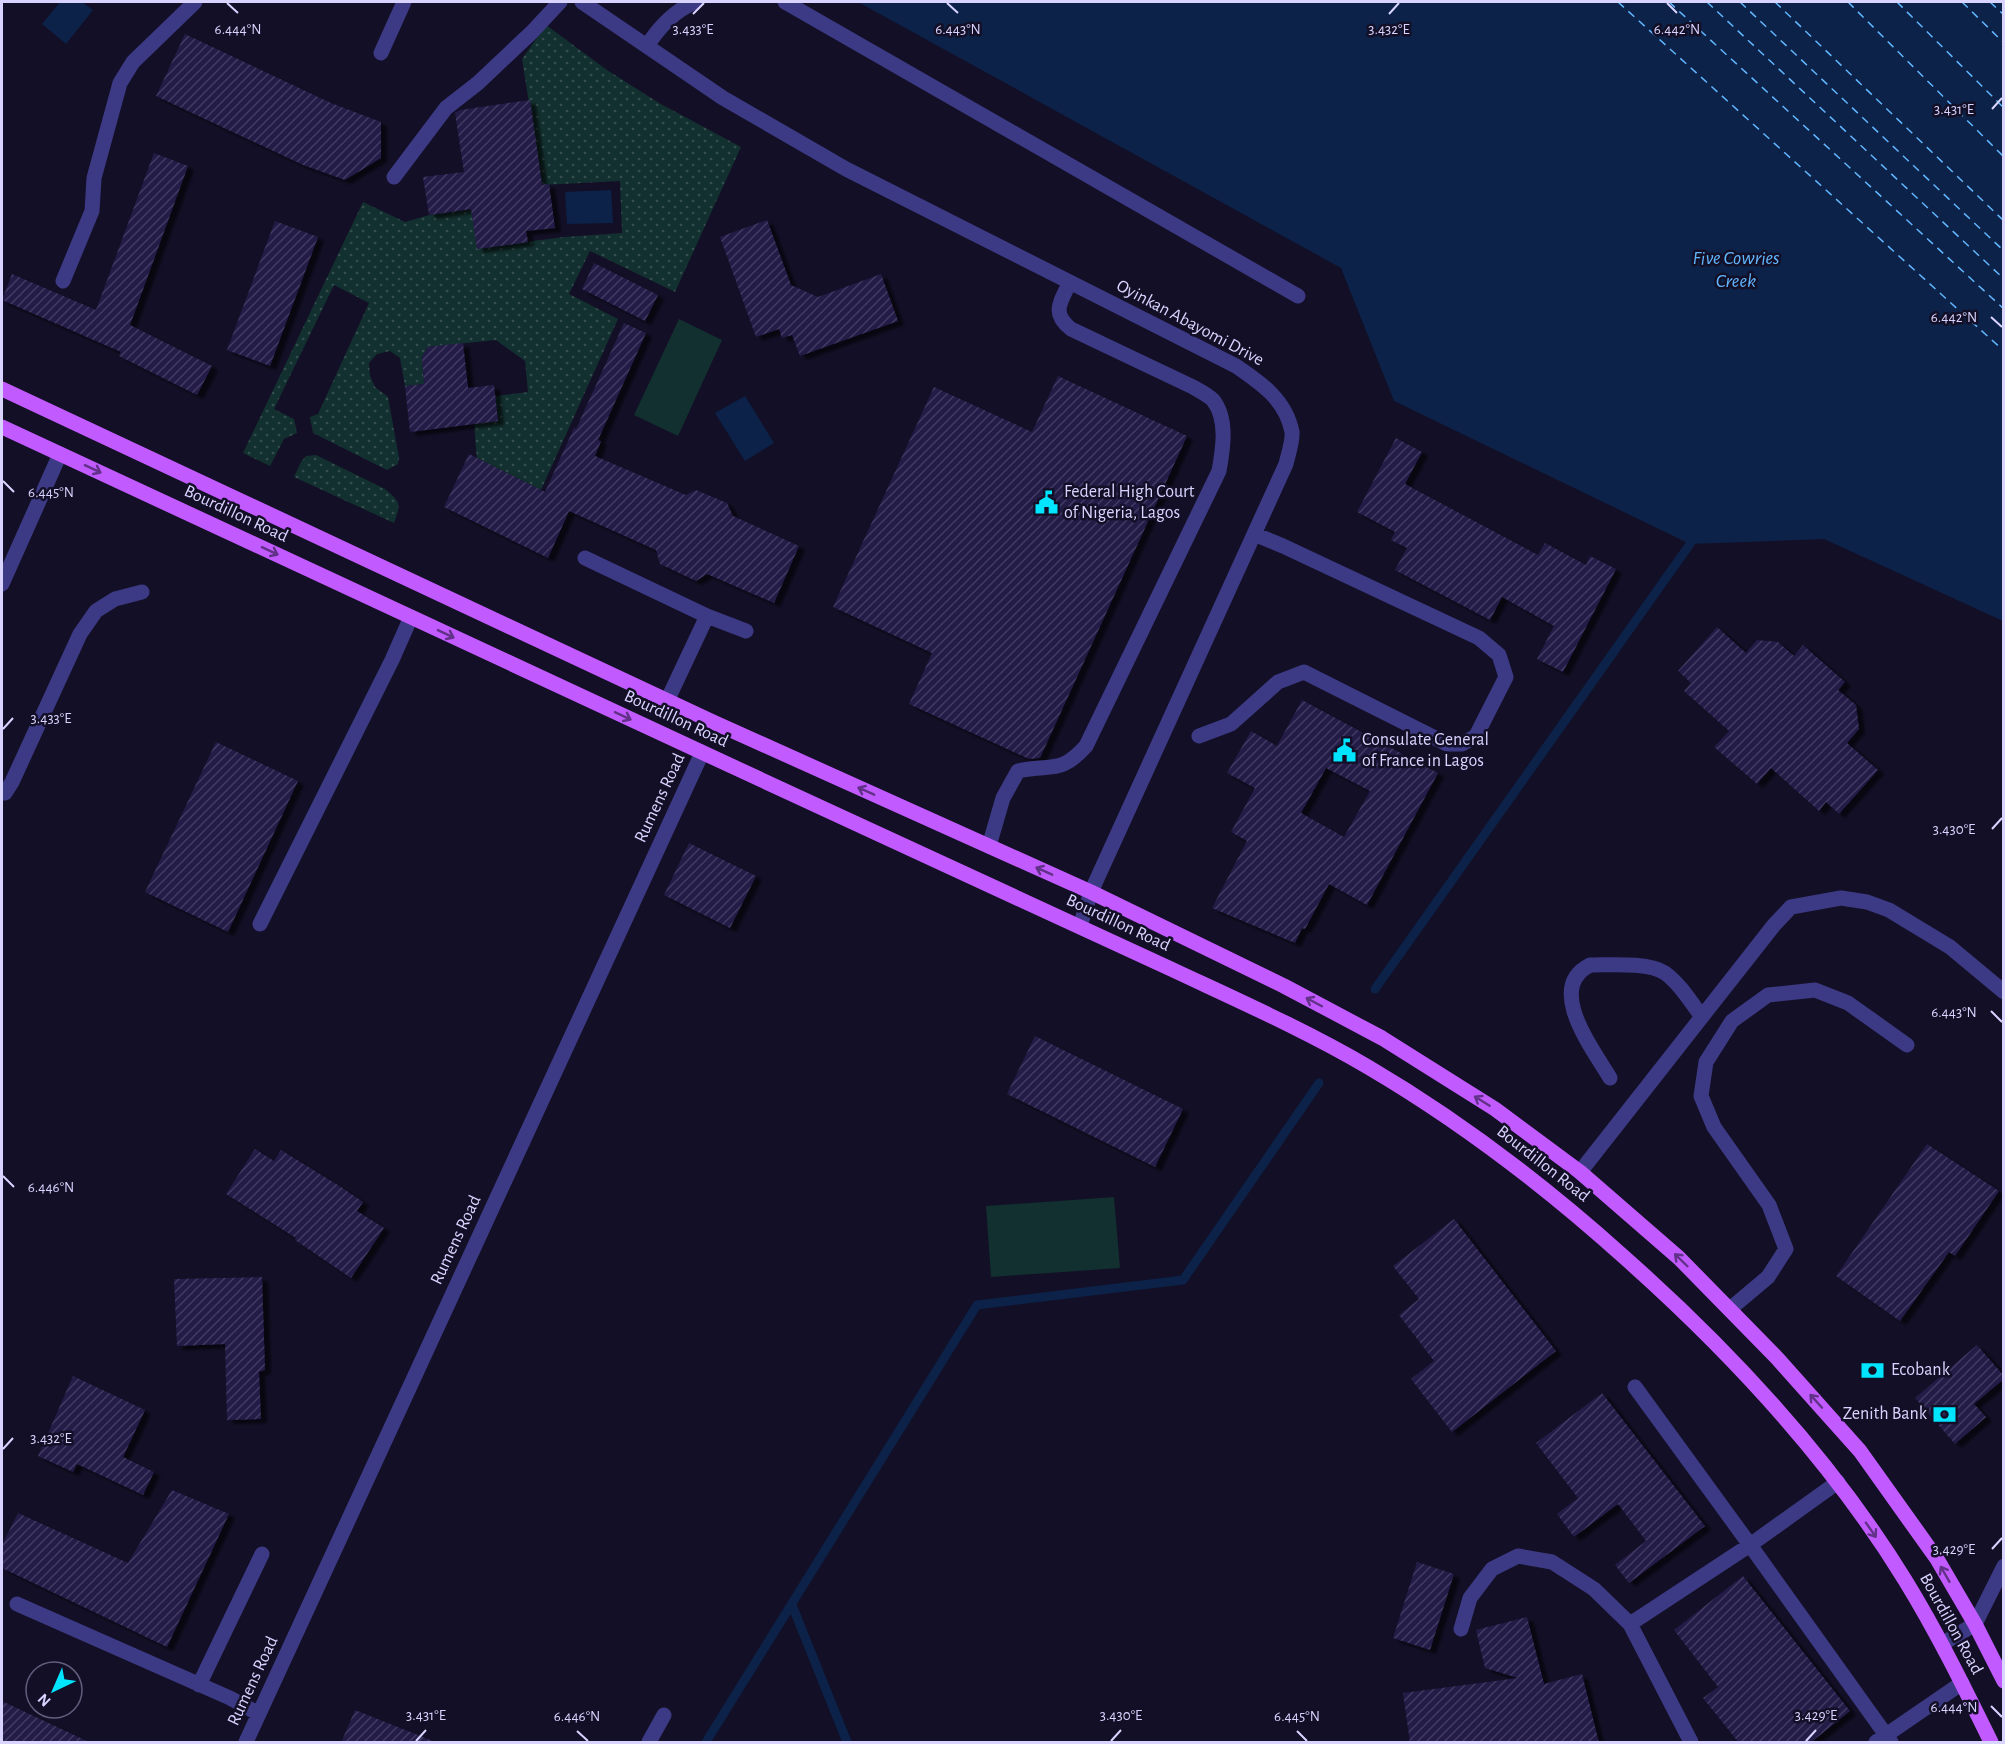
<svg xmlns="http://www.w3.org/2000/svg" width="2005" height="1744" font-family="'Alegreya Sans',sans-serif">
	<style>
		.grass { fill: url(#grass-dots) }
		.park { fill: #12302f }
		.water { fill: #0c2248 }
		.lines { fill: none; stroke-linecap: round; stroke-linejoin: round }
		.stream { stroke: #0c2248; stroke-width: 9 }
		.ferry { stroke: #62b6ff; stroke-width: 1.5; stroke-dasharray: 8 6; stroke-linecap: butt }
		.building { fill: url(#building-hatch); fill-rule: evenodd; filter: url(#shadow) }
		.minor { stroke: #3d3a85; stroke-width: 15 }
		.major { stroke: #c25bff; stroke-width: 15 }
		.oneway { stroke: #623188 }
		.ticks { fill: none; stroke: #d9d4ff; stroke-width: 2 }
		.labels { text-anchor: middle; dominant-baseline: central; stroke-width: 5; stroke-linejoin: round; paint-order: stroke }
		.street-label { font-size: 18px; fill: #d9d4ff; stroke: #130f26 }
		.poi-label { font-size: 18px; fill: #d9d4ff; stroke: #130f26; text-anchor: start }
		.water-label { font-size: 20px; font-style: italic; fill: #62b6ff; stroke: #130f26 }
		.ticks-label { font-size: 15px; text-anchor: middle; fill: #d9d4ff; stroke: #130f26; stroke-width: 5; stroke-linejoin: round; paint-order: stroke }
	</style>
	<defs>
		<pattern id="grass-dots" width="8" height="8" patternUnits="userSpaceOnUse" patternTransform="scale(1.5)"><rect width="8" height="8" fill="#12302f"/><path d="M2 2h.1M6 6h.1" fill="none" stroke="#344d4e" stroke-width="1.8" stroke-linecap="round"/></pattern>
		<pattern id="building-hatch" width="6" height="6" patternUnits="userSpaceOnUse" patternTransform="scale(1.5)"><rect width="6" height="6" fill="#241b47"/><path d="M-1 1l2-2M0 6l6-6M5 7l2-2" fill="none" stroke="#433b63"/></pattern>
		<filter id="shadow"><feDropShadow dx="6" dy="4" stdDeviation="1.5" flood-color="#0009"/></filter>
	</defs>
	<rect width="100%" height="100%" fill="#130f26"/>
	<path class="grass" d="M546,25L607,70L659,103L741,147L675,292L590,251L569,294L618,319L541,490L477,460L474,424L498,421L495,396L528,392L525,361L496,340L428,347L422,357L424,384L405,386L400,358L390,351L377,354L369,363L370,376L375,387L388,397L399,458L398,464L387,470L313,433L310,417L318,414L369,303L334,285L274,409L294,419L297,433L284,439L270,466L243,453L363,202L405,222L429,215L471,209L478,248L564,237L622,233L620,181L542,185L522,59Z
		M316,455L385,489C401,502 401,504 394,523L294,477L301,462L306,456Z"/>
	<path class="park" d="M679,319L722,340L678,436L634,415Z
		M1114,1197L1120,1268L991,1277L986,1206Z"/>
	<path class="water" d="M60,2H82L93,10L66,44L42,24Z
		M858,2H2003V621L1824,539L1690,544L1394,401L1341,268Z
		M611,190L613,223L567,224L565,192Z
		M745,396L774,443L745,461L715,413Z"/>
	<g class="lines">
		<path class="stream" d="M1375,989L1690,544
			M792,1605L847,1742
			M706,1742L977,1305L1183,1280L1319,1083"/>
		<path class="ferry" d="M1618,2L2004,351
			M1669,2L2004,309
			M1707,2L2004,279
			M1740,2L2004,251
			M1775,2L2004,221
			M1848,2L2004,157
			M1897,2L2004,108
			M1962,2L2004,43
			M1990,2L2004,15"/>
	</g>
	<path class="building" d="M185,34L331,103L381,122V158L345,180L303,165L156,96Z
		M530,100L542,185L549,184L555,228L526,231L528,242L477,249L471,209L429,215L423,177L464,172L455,113L460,110Z
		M154,153L188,166L130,325L212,366L197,395L119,356L121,352L2,300L12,274L96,310Z
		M767,220L791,285L818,297L881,274L898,321L800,356L792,335L782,338L779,329L756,337L720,237Z
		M275,221L318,237L270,366L227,350Z
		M594,263L658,295L645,321L582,289Z
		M624,323L646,333L598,440L601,441L595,456L686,495L696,490L727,503L733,516L799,546L774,603L707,574L696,581L660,564L656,550L569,511L548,558L444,507L469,454L545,492L574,428L576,429Z
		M463,343L468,388L494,385L498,421L410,432L405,386L424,384L422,357L428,347Z
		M1058,376L1187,436L1040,758L1029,759L909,704L932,653L833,607L934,387L1032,432Z
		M1396,438L1422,452L1405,484L1538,555L1545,543L1586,565L1590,556L1616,569L1563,672L1537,659L1554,626L1502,597L1490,620L1395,570L1407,548L1391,540L1395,532L1357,512Z
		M1717,627L1746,653L1757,640L1778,642L1794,656L1803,645L1845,682L1838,690L1856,705L1859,729L1847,743L1878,770L1839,814L1826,802L1819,811L1771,768L1757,784L1714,747L1729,731L1684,691L1691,683L1678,671Z
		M1302,700L1438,773L1367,905L1329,884L1305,929L1302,928L1295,943L1212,908L1247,841L1231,832L1255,788L1227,773L1251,731L1277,746ZM1326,768L1370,791L1344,837L1301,813Z
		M216,742L298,781L228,932L145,892Z
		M689,843L756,876L730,928L664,895Z
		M1035,1036L1183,1109L1155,1167L1007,1094Z
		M1927,1144L1999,1191L1955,1256L1949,1252L1900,1321L1836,1276Z
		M255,1149L274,1161L281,1150L341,1187L363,1202L357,1211L384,1228L351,1278L295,1240L296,1238L226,1194Z
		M1454,1219L1556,1351L1452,1432L1411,1379L1434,1361L1399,1315L1419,1299L1393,1266Z
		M262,1277L265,1370L259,1372L261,1419L227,1420L225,1344L177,1346L174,1279Z
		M1977,1345L2004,1376V1379L1974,1404L1986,1417L1955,1444L1915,1398Z
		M73,1376L145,1410L123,1457L154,1472L143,1495L77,1464L73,1472L38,1456Z
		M1602,1393L1705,1526L1629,1583L1615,1565L1646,1541L1618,1504L1574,1537L1557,1514L1578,1498L1536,1443Z
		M172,1490L229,1514L167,1647L2,1568V1545L18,1513L128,1563Z
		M1417,1562L1454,1574L1430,1650L1393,1638Z
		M1743,1576L1850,1711L1810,1743H1739L1703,1698L1718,1687L1674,1630Z
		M1527,1617L1544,1684L1582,1674L1599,1743H1410L1403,1693L1518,1678L1485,1668L1476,1630Z
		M2,1701L91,1743H2Z
		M355,1710L433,1741V1743H341Z"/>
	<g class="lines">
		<path class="minor" d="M582,2L723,98L846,169L1236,366C1261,383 1286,400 1292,432C1293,441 1288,455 1286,464L1091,892L1080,926
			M785,2L1298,296
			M647,46C659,27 674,11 695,2
			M381,53L404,2
			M394,177L446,108L478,83L532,32L560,2
			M63,281L92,211L94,178L120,83L133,62L195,2
			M585,558L707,616L746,631
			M2,584L60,454
			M667,701L707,616
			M1199,736L1231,724L1278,682L1304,672L1447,744H1462L1476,736L1506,677L1499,655L1479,638L1283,546L1254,534
			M2,793H5L12,782L80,634L96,611L115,599L142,592
			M989,846L1003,798L1018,771C1051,763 1059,776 1086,746L1219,471C1223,449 1228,419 1213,400C1208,395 1200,391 1193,387L1071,329C1051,313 1060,303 1070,282
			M260,924L392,660L411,617
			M1610,1078C1593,1049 1545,988 1590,965C1610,965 1649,962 1665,973C1680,984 1691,1002 1702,1017
			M1580,1172L1774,925L1791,907L1841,898L1867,902L1889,910L1950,947L2004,992
			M1730,1309L1768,1277L1786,1249L1769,1205L1714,1127L1701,1096L1706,1062L1732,1021L1768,995L1815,990L1848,1003L1907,1045
			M1635,1387L1750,1545L1891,1742
			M17,1604L230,1698L259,1714
			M1630,1624L1691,1742
			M1461,1629L1470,1598L1492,1569L1518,1556L1552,1562L1594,1589L1630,1624L1750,1545L1838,1482
			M1942,1644L1975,1624L2004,1566
			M199,1685L262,1554
			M246,1742L702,753
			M649,1742L664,1715
			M1876,1742L1962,1683"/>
		<path class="major" d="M2,389L713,722L1091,892L1284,986L1382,1038L1495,1109L1580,1172L1679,1258L1777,1358L1860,1451L1937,1559L1975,1624L2004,1681
			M2,427C262,546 520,670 781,789C911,848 1041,908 1171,969C1237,1000 1305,1030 1368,1067C1460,1121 1545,1186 1624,1257C1731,1352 1830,1458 1905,1580C1937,1632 1964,1687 1991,1742"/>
	</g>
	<defs><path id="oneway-shaft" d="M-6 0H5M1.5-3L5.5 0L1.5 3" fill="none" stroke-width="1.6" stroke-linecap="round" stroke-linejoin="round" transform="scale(1.5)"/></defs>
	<g class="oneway">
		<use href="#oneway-shaft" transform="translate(93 469) rotate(25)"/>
		<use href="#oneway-shaft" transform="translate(270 551) rotate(25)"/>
		<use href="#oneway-shaft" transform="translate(446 634) rotate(25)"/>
		<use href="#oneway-shaft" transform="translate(623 716) rotate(25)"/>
		<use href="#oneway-shaft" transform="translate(866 791) rotate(-156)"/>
		<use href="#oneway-shaft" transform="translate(1044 871) rotate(-156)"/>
		<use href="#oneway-shaft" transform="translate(1314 1002) rotate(-152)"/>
		<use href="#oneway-shaft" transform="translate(1482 1101) rotate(-148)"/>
		<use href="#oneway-shaft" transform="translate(1681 1260) rotate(-136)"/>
		<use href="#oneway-shaft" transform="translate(1816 1401) rotate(-132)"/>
		<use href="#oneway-shaft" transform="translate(1871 1530) rotate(55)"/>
		<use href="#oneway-shaft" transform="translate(1945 1574) rotate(-120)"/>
	</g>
	<path class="ticks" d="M227,3L238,13M947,3L958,13M1667,3L1677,13M693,14L704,3M1389,14L1399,3M1992,109L2002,98M1991,317L2002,327M3,481L14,492M3,729L13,718M1992,829L2002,818M1991,1011L2002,1022M3,1176L14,1187M3,1449L13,1438M1992,1549L2002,1538M1991,1706L2002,1717M577,1731L588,1741M1297,1731L1307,1741M416,1741L426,1730M1111,1741L1121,1730M1806,1741L1816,1730"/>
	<defs>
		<symbol id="civic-bare" viewBox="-9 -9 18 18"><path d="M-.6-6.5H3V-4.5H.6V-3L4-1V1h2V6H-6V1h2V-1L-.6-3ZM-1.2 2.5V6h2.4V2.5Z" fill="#00e5ff" stroke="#130f26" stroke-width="2.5" paint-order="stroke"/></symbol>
		<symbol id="bank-bare" viewBox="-9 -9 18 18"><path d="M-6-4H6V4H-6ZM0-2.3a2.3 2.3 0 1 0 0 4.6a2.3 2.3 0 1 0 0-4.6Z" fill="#00e5ff" stroke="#130f26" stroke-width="2.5" paint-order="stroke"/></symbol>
	</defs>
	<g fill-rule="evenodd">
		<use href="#civic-bare" x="1030" y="486" width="33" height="33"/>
		<use href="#civic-bare" x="1328" y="734" width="33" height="33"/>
		<use href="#bank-bare" x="1856" y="1354" width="33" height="33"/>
		<use href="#bank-bare" x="1928" y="1398" width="33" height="33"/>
	</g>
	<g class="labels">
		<g class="street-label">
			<text transform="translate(1190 323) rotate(28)">Oyinkan Abayomi Drive</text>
			<text transform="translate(236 514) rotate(25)">Bourdillon Road</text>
			<text transform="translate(676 719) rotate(25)">Bourdillon Road</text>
			<text transform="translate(660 798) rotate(-65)">Rumens Road</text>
			<text transform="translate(1118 923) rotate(25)">Bourdillon Road</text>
			<text transform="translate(1543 1164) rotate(38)">Bourdillon Road</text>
			<text transform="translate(456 1240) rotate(-65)">Rumens Road</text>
			<text transform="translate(1951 1624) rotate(61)">Bourdillon Road</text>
			<text transform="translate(253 1681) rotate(-65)">Rumens Road</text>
		</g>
		<g class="poi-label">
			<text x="1064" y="492">Federal High Court<tspan x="1064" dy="21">of Nigeria, Lagos</tspan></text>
			<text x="1362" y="740">Consulate General<tspan x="1362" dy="21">of France in Lagos</tspan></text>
			<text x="1891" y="1370">Ecobank</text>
			<text x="1927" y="1414" text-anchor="end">Zenith Bank</text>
		</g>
		<g class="water-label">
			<text x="1736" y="258">Five Cowries<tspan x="1736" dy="23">Creek</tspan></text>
		</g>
	</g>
	<g class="ticks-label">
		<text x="238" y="34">6.444°N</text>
		<text x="958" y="34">6.443°N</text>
		<text x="1677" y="34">6.442°N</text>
		<text x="693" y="34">3.433°E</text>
		<text x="1389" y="34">3.432°E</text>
		<text x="1954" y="114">3.431°E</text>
		<text x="1954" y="322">6.442°N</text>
		<text x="51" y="497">6.445°N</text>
		<text x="51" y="723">3.433°E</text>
		<text x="1954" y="834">3.430°E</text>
		<text x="1954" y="1017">6.443°N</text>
		<text x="51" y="1192">6.446°N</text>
		<text x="51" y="1443">3.432°E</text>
		<text x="1954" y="1554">3.429°E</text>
		<text x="1954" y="1712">6.444°N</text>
		<text x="426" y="1720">3.431°E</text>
		<text x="1121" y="1720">3.430°E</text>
		<text x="1816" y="1720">3.429°E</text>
		<text x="577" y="1721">6.446°N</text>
		<text x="1297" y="1721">6.445°N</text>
	</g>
	<rect width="2005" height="1744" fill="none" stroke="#d9d4ff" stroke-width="6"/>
	<g transform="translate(54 1690) rotate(224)"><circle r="28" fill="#130f26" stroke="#625e7d" stroke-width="1.5"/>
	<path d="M0-4.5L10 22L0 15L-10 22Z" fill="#00e5ff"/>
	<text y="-9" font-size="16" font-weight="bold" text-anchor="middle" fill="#d9d4ff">N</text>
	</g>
</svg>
